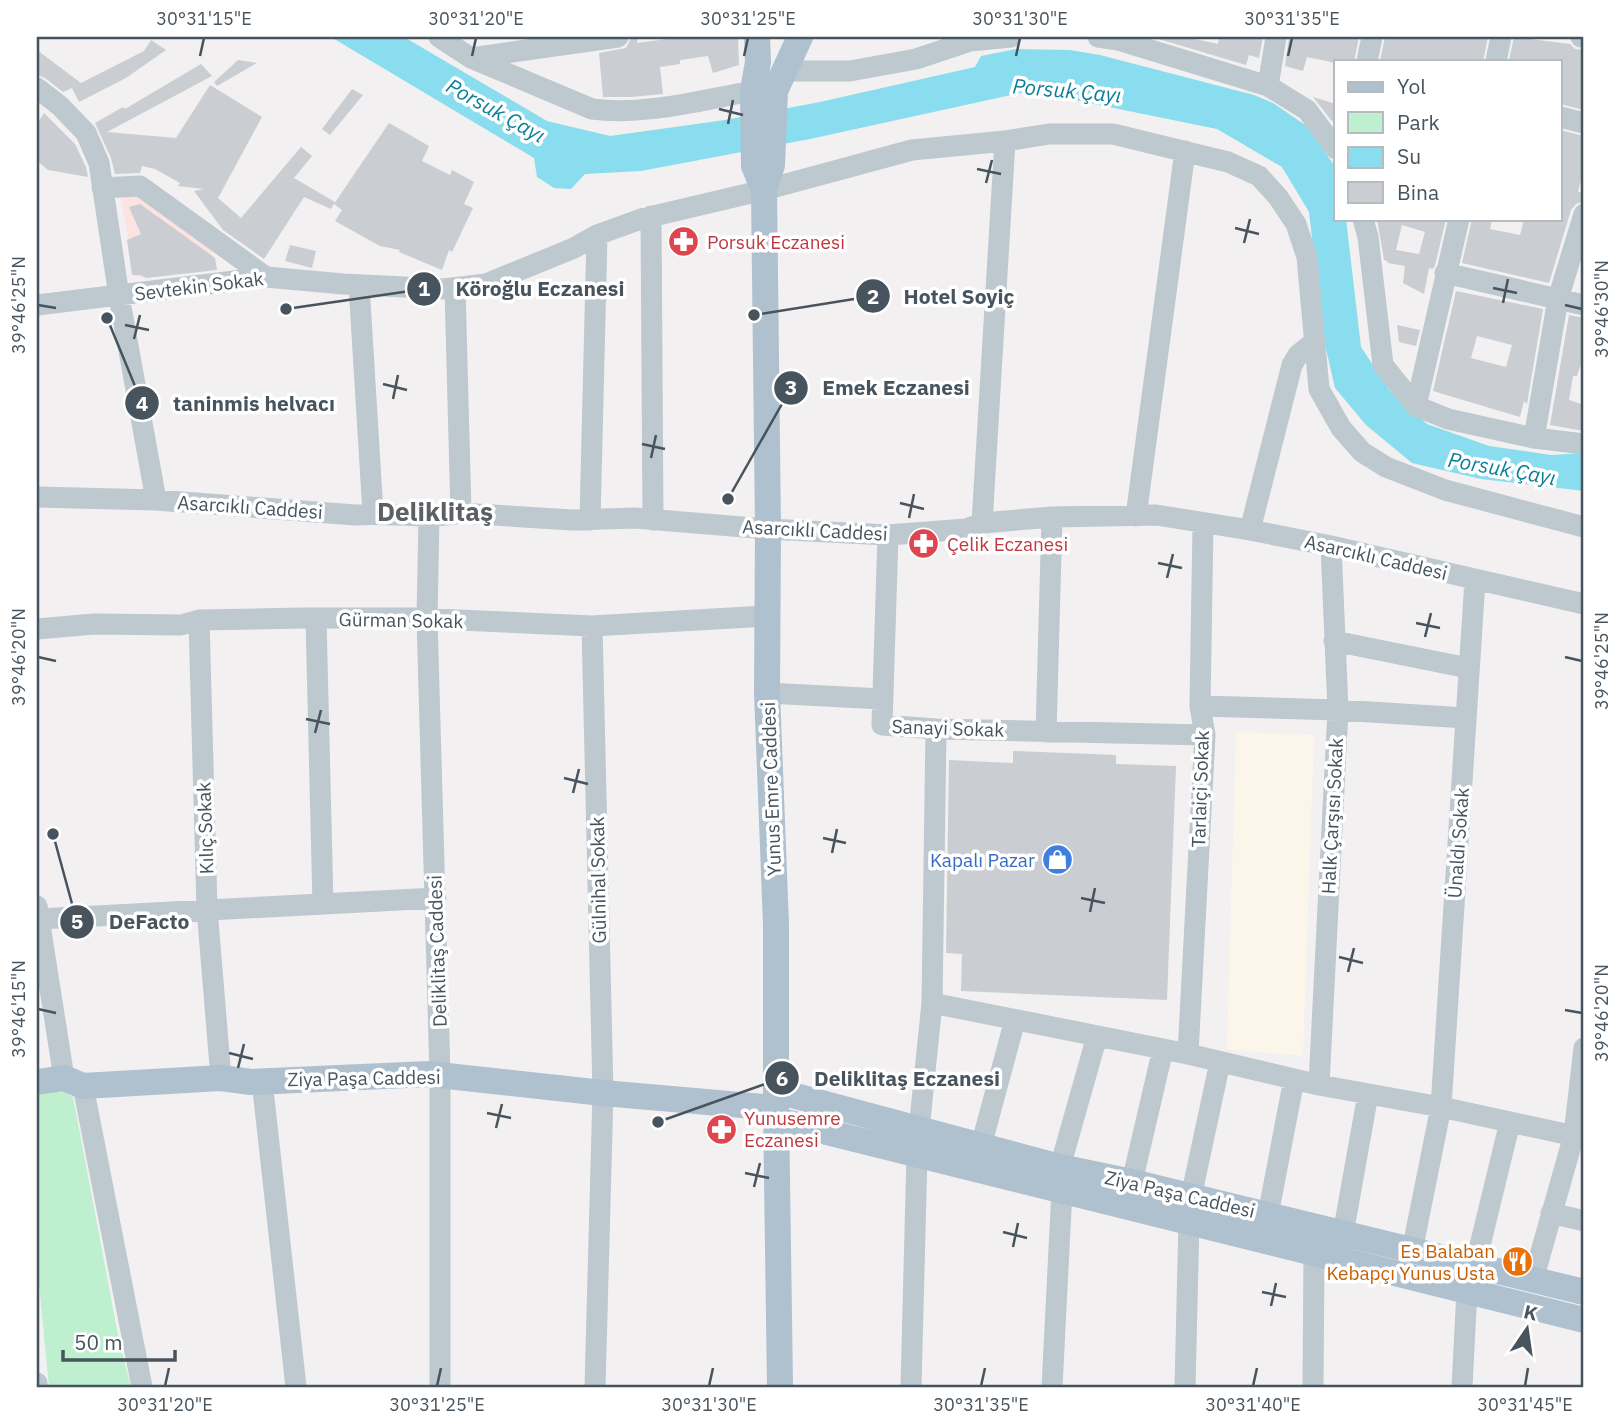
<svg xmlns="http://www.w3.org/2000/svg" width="1621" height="1424" font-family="'IBM Plex Sans',sans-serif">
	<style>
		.commercial { fill: #fcf6ea }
		.medical { fill: #fce2e1 }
		.green { fill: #bef0d0 }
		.water { fill: #8addee }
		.building { fill: #cacdd2; fill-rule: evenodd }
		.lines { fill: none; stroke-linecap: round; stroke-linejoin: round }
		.minor { stroke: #bdc8cf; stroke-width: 21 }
		.major { stroke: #afc0cf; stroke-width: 26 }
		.ticks { fill: none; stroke: #47545e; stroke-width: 2.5 }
		.labels { text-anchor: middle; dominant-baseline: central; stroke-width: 7; stroke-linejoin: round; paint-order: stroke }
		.health-label { font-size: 19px; fill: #be3a42; stroke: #fff; text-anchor: start }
		.street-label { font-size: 19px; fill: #47545e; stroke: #fff }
		.shop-label { font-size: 19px; fill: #366cbe; stroke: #fff; text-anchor: end }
		.food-label { font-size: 19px; fill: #c56008; stroke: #fff; text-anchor: end }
		.water-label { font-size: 21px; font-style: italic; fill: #0b7f97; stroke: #fff }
		.district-label { font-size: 26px; font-weight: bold; fill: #5c6065; stroke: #fff }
		.leader { fill: none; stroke: #47545e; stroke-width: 2.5 }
		.callout-dot { fill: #47545e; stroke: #fff; stroke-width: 2.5 }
		.mark-label { font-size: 21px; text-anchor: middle; font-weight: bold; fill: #fff }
		.callout-label { font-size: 21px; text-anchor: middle; font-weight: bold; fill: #47545e; stroke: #fff; stroke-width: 7; stroke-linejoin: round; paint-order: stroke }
		.neatline { fill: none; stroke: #47545e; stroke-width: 2.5 }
		.ticks-label { font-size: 18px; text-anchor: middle; fill: #47545e }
	</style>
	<rect width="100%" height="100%" fill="#f2f0f0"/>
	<path class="commercial" d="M1236,732L1314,735L1303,1056L1227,1049Z"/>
	<path class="medical" d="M138,193L212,251L214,269L135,277L121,198Z"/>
	<path class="green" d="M60,1089L73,1097L120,1345L131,1387H49L37,1264V1091Z"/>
	<path class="water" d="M331,37H404L547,121L610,136L725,120L820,102L975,67L981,56L1016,49L1070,50L1100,55L1254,95L1273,103L1308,127L1336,168V219H1346L1361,347L1390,391L1427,424L1489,446L1551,455L1584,453V491L1481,479L1412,463L1366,425L1335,388L1324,340L1309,212L1282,167L1217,129L1030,91L810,139L641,171L585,174L571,189L554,188L537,177L534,158Z"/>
	<path class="building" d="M682,37H738L739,65L713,73L708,56L680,60V64L660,67L663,94L631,97H603L599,53L626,48L631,38H638L637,43Z
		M1152,37H1186L1218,44L1219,37H1263L1259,58L1249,55L1246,65Z
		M1289,37H1359L1354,61L1336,63L1307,57L1303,71L1285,66Z
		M1385,37L1465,38L1488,37L1483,61L1393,59L1392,61H1380Z
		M1514,37L1570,44L1575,49L1584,50V110L1560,104V61H1509Z
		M151,40L166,50L126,78L79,102L72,88L63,92L45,78L37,75V50L81,83L144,51Z
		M238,60L257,63L217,86L214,82Z
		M201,64L212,76L107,132L176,138L210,85L262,117L218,198L241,218L301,147L312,156L294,178L335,202L331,209L304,197L264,259L223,230L194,191L204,189L178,186L180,183L155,169L142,166L140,173L115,174L111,158L95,123L123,107L125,109Z
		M352,89L363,95L330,135L322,129Z
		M1313,97L1336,104V123L1331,120Z
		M44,113L75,144L86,167L88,177L48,170L37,161V124Z
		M389,123L429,146L422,161L450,175L452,170L474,182L464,204L473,208L452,252L449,250L442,270L399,252L400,250L380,246L335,221L342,210L334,204Z
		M1560,130L1584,136V167L1578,192L1584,193V201L1576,204L1571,210L1549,283L1462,263L1472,219H1492L1490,229L1520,235L1524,219H1560Z
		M140,204L215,258L217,270L146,278L140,275H132L127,240L141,234L129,207Z
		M1377,219H1446L1435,265L1433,269L1429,268L1424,294L1403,283L1405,266L1388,263L1387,261L1384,260ZM1402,225L1425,232L1419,254L1396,250Z
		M290,245L316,251L312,268L285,261Z
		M1456,291L1543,309L1527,404L1524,401L1520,417L1433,391ZM1477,336L1512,345L1506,367L1471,358Z
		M1569,315L1584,318V362L1582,361L1577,376H1573L1569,400L1584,405V431L1550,425Z
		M1397,325L1420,330L1416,346L1399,342Z
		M1013,751L1116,755V764L1176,766L1167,1000L961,991L962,954L946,953L949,760L1013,763Z"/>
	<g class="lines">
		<path class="minor" d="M439,37L471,58L592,109C644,116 701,100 753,91
			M1098,37L1118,40L1268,86L1307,110L1336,149
			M1581,37H1584
			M471,58L618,37
			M1367,61L1372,37
			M1496,61L1501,37
			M783,71H850L916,59L970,41L1011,37
			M1268,86L1276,37
			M37,88L60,106L86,133L99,163L119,296L156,500
			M1560,117L1584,123
			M102,188L140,186L266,277
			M651,216L653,520
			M1363,219L1368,237L1383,365L1416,406L1448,419L1534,438L1584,444
			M1445,273L1584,305
			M359,285L373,513
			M455,288L461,513
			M37,305L266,277L343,284L444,289L486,284L574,248L597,235L641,219L764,190L912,150L1005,141L1049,134H1113L1228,162L1259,176L1278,197L1296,224L1307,257L1319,389L1341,428L1362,452L1386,467L1445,490L1584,527
			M1416,406L1459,219
			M1534,438L1558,299L1584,214
			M37,497L156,500L355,515C390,512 427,520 461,513L572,520L635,518L768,529L888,535L966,529L982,523L1052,517L1156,515L1250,530L1331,546L1584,604
			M429,515L427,619L440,1075V1387
			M1136,516L1185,151
			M590,520L597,235
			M982,523L1005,141
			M1250,530L1292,365L1298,355L1314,342
			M888,535L882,725L936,729L1205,735
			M316,619L323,904
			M199,620L207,909L221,1078
			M592,626L603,1093L595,1387
			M37,629L94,624L181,625L199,620L303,618H414L592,626L766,616
			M1334,641L1468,668
			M767,693L882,699
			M1200,706L1338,710L1466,718
			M1046,732L1052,517
			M37,906L64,1078
			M39,919L436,898
			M932,1003L1188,1054L1319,1085L1441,1107L1584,1138
			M1188,1054L1205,735L1200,706L1203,524
			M262,1081L296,1387
			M1319,1085L1338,710L1331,546
			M83,1086L142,1387
			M919,1130L932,1003L936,729
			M981,1146L1015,1020
			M1060,1167L1097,1036
			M1132,1182L1163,1049
			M1191,1197L1220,1062
			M1551,1213L1584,1221
			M1268,1215L1294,1079
			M1343,1234L1368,1094
			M1412,1251L1441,1107L1475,580
			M1475,1266L1510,1122
			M1533,1280L1574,1135L1584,1048
			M37,1383V1387
			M911,1387L917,1154
			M1052,1387L1062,1190
			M1185,1387L1189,1221
			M1313,1387L1314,1254
			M1462,1387L1467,1290"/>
		<path class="major" d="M757,37L758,62L753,91L754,166L764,190
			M37,1082L64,1078L83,1086L221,1078L251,1082L429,1074L603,1093L776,1108
			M777,1091L1060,1167L1132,1182L1584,1292
			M778,1120L1584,1320
			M780,1387L776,1108V925L767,693L768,529L764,190L772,165L775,91L800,37"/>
	</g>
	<path class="ticks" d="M200,56L204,38M472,56L476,38M744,56L748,38M1016,56L1020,38M1288,56L1292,38M719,109L743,115M728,124L733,100M977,169L1001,174M986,183L992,160M1235,228L1259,234M1244,243L1250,219M1493,288L1517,293M1503,303L1508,279M38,305L56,308M1565,305L1582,309M125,325L149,330M134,339L140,315M383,384L407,390M393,399L398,375M642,444L665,449M651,458L656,435M900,503L924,509M909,518L914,494M1158,563L1182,568M1167,578L1173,554M1416,623L1440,628M1425,637L1431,613M38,657L56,661M1565,657L1582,661M306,719L330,724M315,733L321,710M564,778L588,784M573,793L579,769M823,838L846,843M832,853L837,829M1081,898L1105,903M1090,912L1095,888M1339,957L1363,963M1348,972L1354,948M38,1009L56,1013M1565,1010L1582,1013M229,1053L253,1059M238,1068L244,1044M487,1113L511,1118M496,1128L502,1104M745,1173L769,1178M754,1187L760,1163M1003,1232L1027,1238M1013,1247L1018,1223M1262,1292L1286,1297M1271,1306L1276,1283M165,1386L169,1368M437,1386L441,1368M709,1386L713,1368M981,1386L985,1368M1253,1386L1257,1368M1525,1386L1528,1368"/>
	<defs>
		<symbol id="pharmacy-disc" viewBox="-11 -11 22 22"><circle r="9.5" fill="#e0444e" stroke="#fff"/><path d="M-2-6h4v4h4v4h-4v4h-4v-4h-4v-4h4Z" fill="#fff"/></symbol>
		<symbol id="shop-disc" viewBox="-11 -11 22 22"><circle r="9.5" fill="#3f7fe0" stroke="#fff"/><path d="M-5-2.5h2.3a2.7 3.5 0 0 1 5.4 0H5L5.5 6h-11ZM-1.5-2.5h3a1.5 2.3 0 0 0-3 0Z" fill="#fff"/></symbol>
		<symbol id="restaurant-disc" viewBox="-11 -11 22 22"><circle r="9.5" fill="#e8710a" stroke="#fff"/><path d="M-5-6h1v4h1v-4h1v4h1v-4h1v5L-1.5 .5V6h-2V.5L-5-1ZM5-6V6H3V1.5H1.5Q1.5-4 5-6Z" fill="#fff"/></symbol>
	</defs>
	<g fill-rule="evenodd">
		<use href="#pharmacy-disc" x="666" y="224" width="35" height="35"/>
		<use href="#pharmacy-disc" x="906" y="526" width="35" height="35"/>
		<use href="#shop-disc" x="1040" y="842" width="35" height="35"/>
		<use href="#pharmacy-disc" x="704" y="1112" width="35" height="35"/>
		<use href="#restaurant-disc" x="1500" y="1244" width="35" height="35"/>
	</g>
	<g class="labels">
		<g class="health-label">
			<text x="707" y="242">Porsuk Eczanesi</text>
			<text x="947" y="544">Çelik Eczanesi</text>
			<text x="744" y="1118">Yunusemre<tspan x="744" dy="22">Eczanesi</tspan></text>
		</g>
		<g class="street-label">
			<text transform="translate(199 286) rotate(-7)">Sevtekin Sokak</text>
			<text transform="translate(250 507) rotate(4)">Asarcıklı Caddesi</text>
			<text transform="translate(815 530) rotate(3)">Asarcıklı Caddesi</text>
			<text transform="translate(1376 557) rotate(13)">Asarcıklı Caddesi</text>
			<text transform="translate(401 620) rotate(1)">Gürman Sokak</text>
			<text transform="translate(948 728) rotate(2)">Sanayi Sokak</text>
			<text transform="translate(771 789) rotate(-92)">Yunus Emre Caddesi</text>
			<text transform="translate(1200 789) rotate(-88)">Tarlaiçi Sokak</text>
			<text transform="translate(1332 816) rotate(-87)">Halk Çarşısı Sokak</text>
			<text transform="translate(205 828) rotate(-92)">Kılıç Sokak</text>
			<text transform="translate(1458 843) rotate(-86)">Ünaldı Sokak</text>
			<text transform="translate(598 880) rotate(-91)">Gülnihal Sokak</text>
			<text transform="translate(437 951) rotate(-92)">Deliklitaş Caddesi</text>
			<text transform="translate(364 1078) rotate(-1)">Ziya Paşa Caddesi</text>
			<text transform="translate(1180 1194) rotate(13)">Ziya Paşa Caddesi</text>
		</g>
		<g class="shop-label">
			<text x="1035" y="860">Kapalı Pazar</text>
		</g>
		<g class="food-label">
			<text x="1495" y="1251">Es Balaban<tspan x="1495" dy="22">Kebapçı Yunus Usta</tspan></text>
		</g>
		<g class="water-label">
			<text transform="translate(1067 90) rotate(5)">Porsuk Çayı</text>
			<text transform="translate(496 110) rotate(29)">Porsuk Çayı</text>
			<text transform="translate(1502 468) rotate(10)">Porsuk Çayı</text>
		</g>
		<g class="district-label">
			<text x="435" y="511">Deliklitaş</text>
		</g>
	</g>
	<path class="leader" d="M286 309L424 289M754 315L873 296M728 499L791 388M107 318L142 403M53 834L77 922M658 1122L782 1078"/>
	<g class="callout-dot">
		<circle cx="286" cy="309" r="7"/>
		<circle cx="754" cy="315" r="7"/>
		<circle cx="728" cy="499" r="7"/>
		<circle cx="107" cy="318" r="7"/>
		<circle cx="53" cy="834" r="7"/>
		<circle cx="658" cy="1122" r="7"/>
		<circle cx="424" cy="289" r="18"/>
		<circle cx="873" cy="296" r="18"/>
		<circle cx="791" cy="388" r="18"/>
		<circle cx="142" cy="403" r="18"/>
		<circle cx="77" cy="922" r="18"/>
		<circle cx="782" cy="1078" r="18"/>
	</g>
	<g class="mark-label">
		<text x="424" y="296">1</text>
		<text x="873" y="304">2</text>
		<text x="791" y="395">3</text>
		<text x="142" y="411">4</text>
		<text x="77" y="929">5</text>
		<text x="782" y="1086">6</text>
	</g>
	<g class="callout-label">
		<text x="540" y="296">Köroğlu Eczanesi</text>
		<text x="959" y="304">Hotel Soyiç</text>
		<text x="896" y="395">Emek Eczanesi</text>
		<text x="254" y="411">taninmis helvacı</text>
		<text x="149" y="929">DeFacto</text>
		<text x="907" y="1086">Deliklitaş Eczanesi</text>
	</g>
	<rect width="1621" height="1424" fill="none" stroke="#ffffff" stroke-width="77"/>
	<rect x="1334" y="60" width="228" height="161" fill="#ffffff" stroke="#b5bbbf" stroke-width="2"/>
	<rect x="1348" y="82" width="35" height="10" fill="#afc0cf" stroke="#b5bbbf" stroke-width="2"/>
	<text x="1397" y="94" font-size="21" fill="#47545e">Yol</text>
	<rect x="1348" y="112" width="35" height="21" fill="#bef0d0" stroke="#b5bbbf" stroke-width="2"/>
	<text x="1397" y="130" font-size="21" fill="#47545e">Park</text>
	<rect x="1348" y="147" width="35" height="21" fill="#8addee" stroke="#b5bbbf" stroke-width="2"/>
	<text x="1397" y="164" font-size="21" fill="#47545e">Su</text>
	<rect x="1348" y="182" width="35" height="21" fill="#cacdd2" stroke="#b5bbbf" stroke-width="2"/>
	<text x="1397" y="200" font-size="21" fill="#47545e">Bina</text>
	<g transform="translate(1527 1329) rotate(13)" stroke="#ffffff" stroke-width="5" paint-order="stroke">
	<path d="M0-5L12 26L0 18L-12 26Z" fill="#47545e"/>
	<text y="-10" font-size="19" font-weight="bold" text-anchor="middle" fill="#47545e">K</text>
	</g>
	<path d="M63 1350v10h112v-10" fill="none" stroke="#47545e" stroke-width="3.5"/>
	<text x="74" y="1350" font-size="21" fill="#47545e" stroke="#ffffff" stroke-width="5" paint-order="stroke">50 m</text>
	<rect x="38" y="38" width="1544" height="1348" class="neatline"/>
	<g class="ticks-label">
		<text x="204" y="25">30°31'15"E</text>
		<text x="476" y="25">30°31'20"E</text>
		<text x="748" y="25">30°31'25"E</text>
		<text x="1020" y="25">30°31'30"E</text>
		<text x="1292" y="25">30°31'35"E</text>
		<text transform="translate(19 305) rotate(-90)" y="6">39°46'25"N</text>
		<text transform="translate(1602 309) rotate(-90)" y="6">39°46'30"N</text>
		<text transform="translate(19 657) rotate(-90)" y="6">39°46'20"N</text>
		<text transform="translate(1602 661) rotate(-90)" y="6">39°46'25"N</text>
		<text transform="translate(19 1009) rotate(-90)" y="6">39°46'15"N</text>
		<text transform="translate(1602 1013) rotate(-90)" y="6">39°46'20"N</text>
		<text x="165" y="1411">30°31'20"E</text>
		<text x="437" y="1411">30°31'25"E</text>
		<text x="709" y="1411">30°31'30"E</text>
		<text x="981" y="1411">30°31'35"E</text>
		<text x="1253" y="1411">30°31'40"E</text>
		<text x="1525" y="1411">30°31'45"E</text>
	</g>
</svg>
